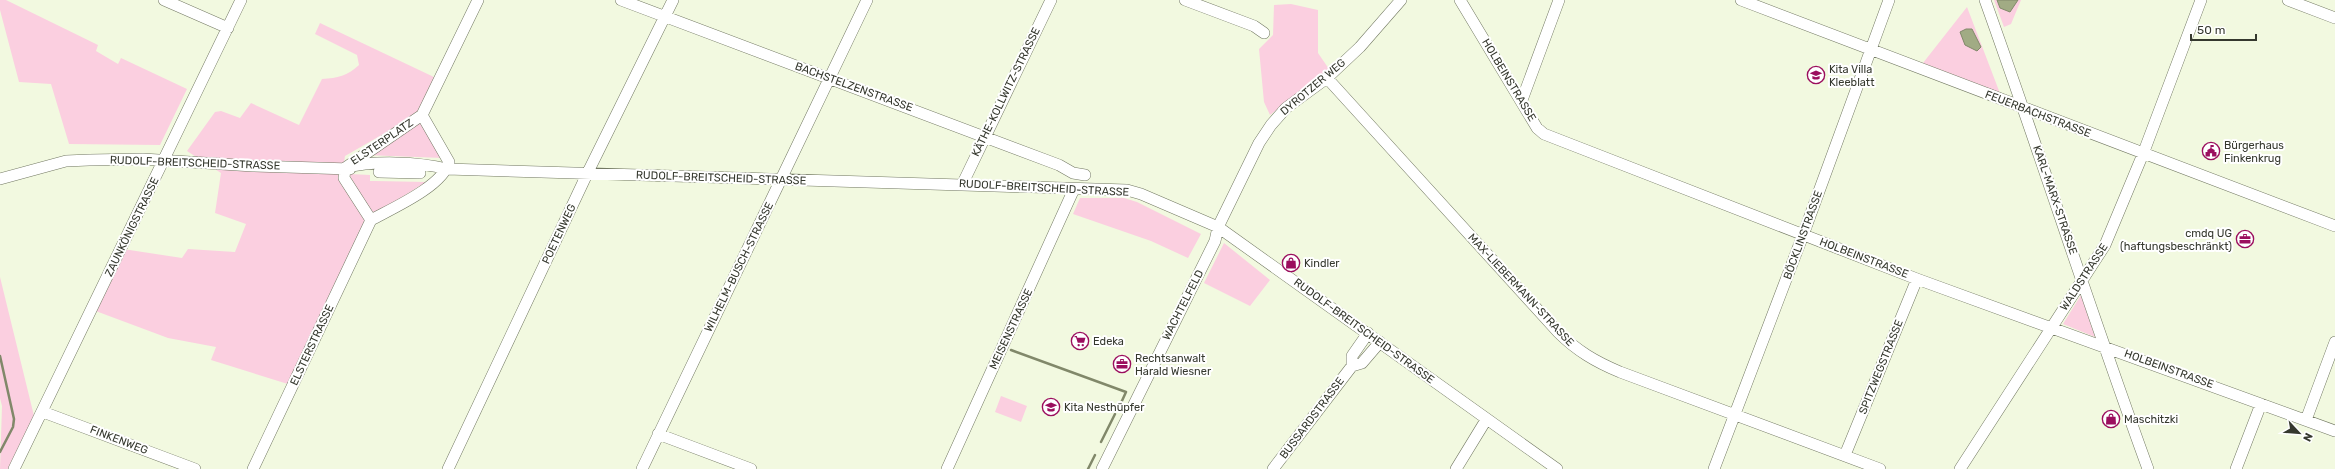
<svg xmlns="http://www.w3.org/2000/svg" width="2335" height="469" font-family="Rubik,sans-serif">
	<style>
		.green { fill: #fbcfe0 }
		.water { fill: #a1ab84; stroke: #81886a }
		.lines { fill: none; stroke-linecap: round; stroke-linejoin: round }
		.stream { stroke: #81886a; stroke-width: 2.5 }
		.minor-casing { stroke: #727862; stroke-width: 12 }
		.minor { stroke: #fff; stroke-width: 11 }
		.labels { text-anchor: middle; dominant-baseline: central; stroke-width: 4; stroke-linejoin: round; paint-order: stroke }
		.poi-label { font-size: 11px; fill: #35382e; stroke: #fff; text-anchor: start }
		.street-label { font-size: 11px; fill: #35382e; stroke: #fff }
	</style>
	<rect width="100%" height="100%" fill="#f2f9e0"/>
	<path class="green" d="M0,0H6L98,45L96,51L118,64L121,58L187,89L160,145L69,144L51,84L19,82L0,10Z
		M1994,0H1997L2000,8L2010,12L2018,0H2021L2011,24L2004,27Z
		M1291,4L1318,10V53L1329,69L1270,115L1264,102L1259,49L1273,35L1274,5Z
		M1967,7L2001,96L1923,63Z
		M320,23L436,78L418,114L345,156L341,182L366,222L291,385L211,360L216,347L168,338L93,310L123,249L182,258L188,249L235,252L246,224L215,213L221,173L187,151L215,112L221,111L240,118L251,103L299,125L322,79C338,78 347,76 359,65L357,55L315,34Z
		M420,118L443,158L365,155Z
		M349,174L370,175V181H375L426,182L372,216Z
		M1080,198H1124L1137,202L1201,234L1188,258L1151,241L1073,214Z
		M1224,243L1270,280L1250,306L1204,283Z
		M0,277L35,420L10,469H0L2,406L0,398Z
		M2081,295L2095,337L2063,324Z
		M1001,396L1027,406L1021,422L995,412Z"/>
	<path class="water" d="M1997,0H2018L2010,12L2000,8Z
		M1966,29H1972L1981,47L1977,51L1965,45L1960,32Z"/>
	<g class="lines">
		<path class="stream" d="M1011,350L1126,392L1121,403
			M0,356L14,419L13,427L0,452
			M1101,442L1115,414
			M1088,469L1095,455"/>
		<defs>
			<path id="minor" d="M164,0L228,28
				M621,0C768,54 914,109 1059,165L1073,173L1085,175
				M1185,0L1254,26L1264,33
				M1460,0L1537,128L1544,134L1917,279L2335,431
				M1741,0L2335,226
				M1985,0C2041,156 2091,313 2148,469
				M2288,0L2335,18
				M1327,78L1558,332C1577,351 1596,362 1620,372L1880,469
				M1522,100L1559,0
				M422,115L478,0
				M345,168C372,160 419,162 447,169L1127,190L1141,194L1218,227L1557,469
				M379,172L420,173
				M0,179L66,161L89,160L143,159L253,166L350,169
				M962,185L1051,0
				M371,220C393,208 443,186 449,162L422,115
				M371,220L344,178L345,168L422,115
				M1352,366V356L1368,333
				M43,412L195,469
				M2306,420L2335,342
				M658,434L751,469
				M1845,455L1917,279
				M14,469L241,0
				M253,469L371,220
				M448,469L588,172L673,0
				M642,469L867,0
				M947,469L1074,189
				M1102,469L1215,241L1218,227L1259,143L1271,125L1286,108L1327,78L1360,47L1401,0
				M1273,469L1352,366L1362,363L1380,342
				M1456,469L1486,420
				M1714,469L1803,235L1889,0
				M1960,469L2105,245L2143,154L2201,0
				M2236,469L2261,404"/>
		</defs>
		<use href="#minor" class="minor-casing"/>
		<use href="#minor" class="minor"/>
	</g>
	<defs>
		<symbol id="school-ring" viewBox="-11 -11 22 22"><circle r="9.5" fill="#fff" stroke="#9b0e5e" stroke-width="1.5"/><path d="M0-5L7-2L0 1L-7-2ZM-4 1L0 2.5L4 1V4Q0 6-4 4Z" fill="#9b0e5e"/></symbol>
		<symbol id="civic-ring" viewBox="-11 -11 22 22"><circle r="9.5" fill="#fff" stroke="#9b0e5e" stroke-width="1.5"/><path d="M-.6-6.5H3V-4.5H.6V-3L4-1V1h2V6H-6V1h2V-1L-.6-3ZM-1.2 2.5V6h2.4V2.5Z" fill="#9b0e5e"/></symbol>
		<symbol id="office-ring" viewBox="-11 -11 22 22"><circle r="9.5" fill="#fff" stroke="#9b0e5e" stroke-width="1.5"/><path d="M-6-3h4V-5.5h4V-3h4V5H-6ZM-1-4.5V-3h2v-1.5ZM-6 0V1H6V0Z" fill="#9b0e5e"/></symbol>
		<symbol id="shop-ring" viewBox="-11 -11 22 22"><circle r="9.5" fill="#fff" stroke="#9b0e5e" stroke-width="1.5"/><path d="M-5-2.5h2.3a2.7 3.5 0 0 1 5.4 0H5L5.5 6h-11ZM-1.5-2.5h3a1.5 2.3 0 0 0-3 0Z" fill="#9b0e5e"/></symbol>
		<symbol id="supermarket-ring" viewBox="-11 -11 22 22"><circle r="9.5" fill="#fff" stroke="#9b0e5e" stroke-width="1.5"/><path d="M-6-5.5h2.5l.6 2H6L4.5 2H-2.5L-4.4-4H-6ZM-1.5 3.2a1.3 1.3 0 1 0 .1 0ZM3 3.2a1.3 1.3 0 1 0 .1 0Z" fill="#9b0e5e"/></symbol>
	</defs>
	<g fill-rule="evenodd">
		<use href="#school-ring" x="1806" y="65" width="20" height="20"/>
		<use href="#civic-ring" x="2201" y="141" width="20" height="20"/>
		<use href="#office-ring" x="2235" y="229" width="20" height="20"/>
		<use href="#shop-ring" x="1281" y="253" width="20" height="20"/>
		<use href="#supermarket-ring" x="1070" y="331" width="20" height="20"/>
		<use href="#office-ring" x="1112" y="354" width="20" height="20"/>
		<use href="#school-ring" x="1041" y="397" width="20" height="20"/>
		<use href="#shop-ring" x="2101" y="409" width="20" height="20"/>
	</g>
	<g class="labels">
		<g class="poi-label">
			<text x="1829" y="69">Kita Villa<tspan x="1829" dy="13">Kleeblatt</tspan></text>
			<text x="2224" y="145">Bürgerhaus<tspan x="2224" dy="13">Finkenkrug</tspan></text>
			<text x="2232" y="233" text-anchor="end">cmdq UG<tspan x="2232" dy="13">(haftungsbeschränkt)</tspan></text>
			<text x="1304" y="263">Kindler</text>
			<text x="1093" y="341">Edeka</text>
			<text x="1135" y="358">Rechtsanwalt<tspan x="1135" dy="13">Harald Wiesner</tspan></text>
			<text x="1064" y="407">Kita Nesthüpfer</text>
			<text x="2124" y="419">Maschitzki</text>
		</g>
		<g class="street-label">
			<text transform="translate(1509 80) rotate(59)">HOLBEINSTRASSE</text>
			<text transform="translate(854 87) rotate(20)">BACHSTELZENSTRASSE</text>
			<text transform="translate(1313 87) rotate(-40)">DYROTZER WEG</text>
			<text transform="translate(1006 92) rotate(-64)">KÄTHE-KOLLWITZ-STRASSE</text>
			<text transform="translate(2038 114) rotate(21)">FEUERBACHSTRASSE</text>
			<text transform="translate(382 142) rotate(-34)">ELSTERPLATZ</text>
			<text transform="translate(195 163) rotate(2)">RUDOLF-BREITSCHEID-STRASSE</text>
			<text transform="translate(721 178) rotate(2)">RUDOLF-BREITSCHEID-STRASSE</text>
			<text transform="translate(1044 188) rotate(3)">RUDOLF-BREITSCHEID-STRASSE</text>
			<text transform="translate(2055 200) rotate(71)">KARL-MARX-STRASSE</text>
			<text transform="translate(132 227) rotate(-64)">ZAUNKÖNIGSTRASSE</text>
			<text transform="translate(559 234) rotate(-65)">POETENWEG</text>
			<text transform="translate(1803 235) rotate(-70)">BÖCKLINSTRASSE</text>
			<text transform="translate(1864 258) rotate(21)">HOLBEINSTRASSE</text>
			<text transform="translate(739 267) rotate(-64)">WILHELM-BUSCH-STRASSE</text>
			<text transform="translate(2084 277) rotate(-57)">WALDSTRASSE</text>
			<text transform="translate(1521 290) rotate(47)">MAX-LIEBERMANN-STRASSE</text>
			<text transform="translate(1183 305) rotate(-63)">WACHTELFELD</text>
			<text transform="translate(1011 329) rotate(-65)">MEISENSTRASSE</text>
			<text transform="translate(1364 331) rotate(36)">RUDOLF-BREITSCHEID-STRASSE</text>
			<text transform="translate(312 345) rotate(-65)">ELSTERSTRASSE</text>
			<text transform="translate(1881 367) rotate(-68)">SPITZWEGSTRASSE</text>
			<text transform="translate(2169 369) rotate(20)">HOLBEINSTRASSE</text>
			<text transform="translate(1312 418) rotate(-53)">BUSSARDSTRASSE</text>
			<text transform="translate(119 440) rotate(21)">FINKENWEG</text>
		</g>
	</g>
	<g transform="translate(2299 433) rotate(116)" stroke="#ffffff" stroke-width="3" paint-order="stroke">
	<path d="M0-3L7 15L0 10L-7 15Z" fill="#35382e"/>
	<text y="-6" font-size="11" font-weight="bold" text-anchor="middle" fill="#35382e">N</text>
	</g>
	<path d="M2191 34v6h65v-6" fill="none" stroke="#35382e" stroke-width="2"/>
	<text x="2197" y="34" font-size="12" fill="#35382e" stroke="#ffffff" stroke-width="3" paint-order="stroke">50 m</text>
</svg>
